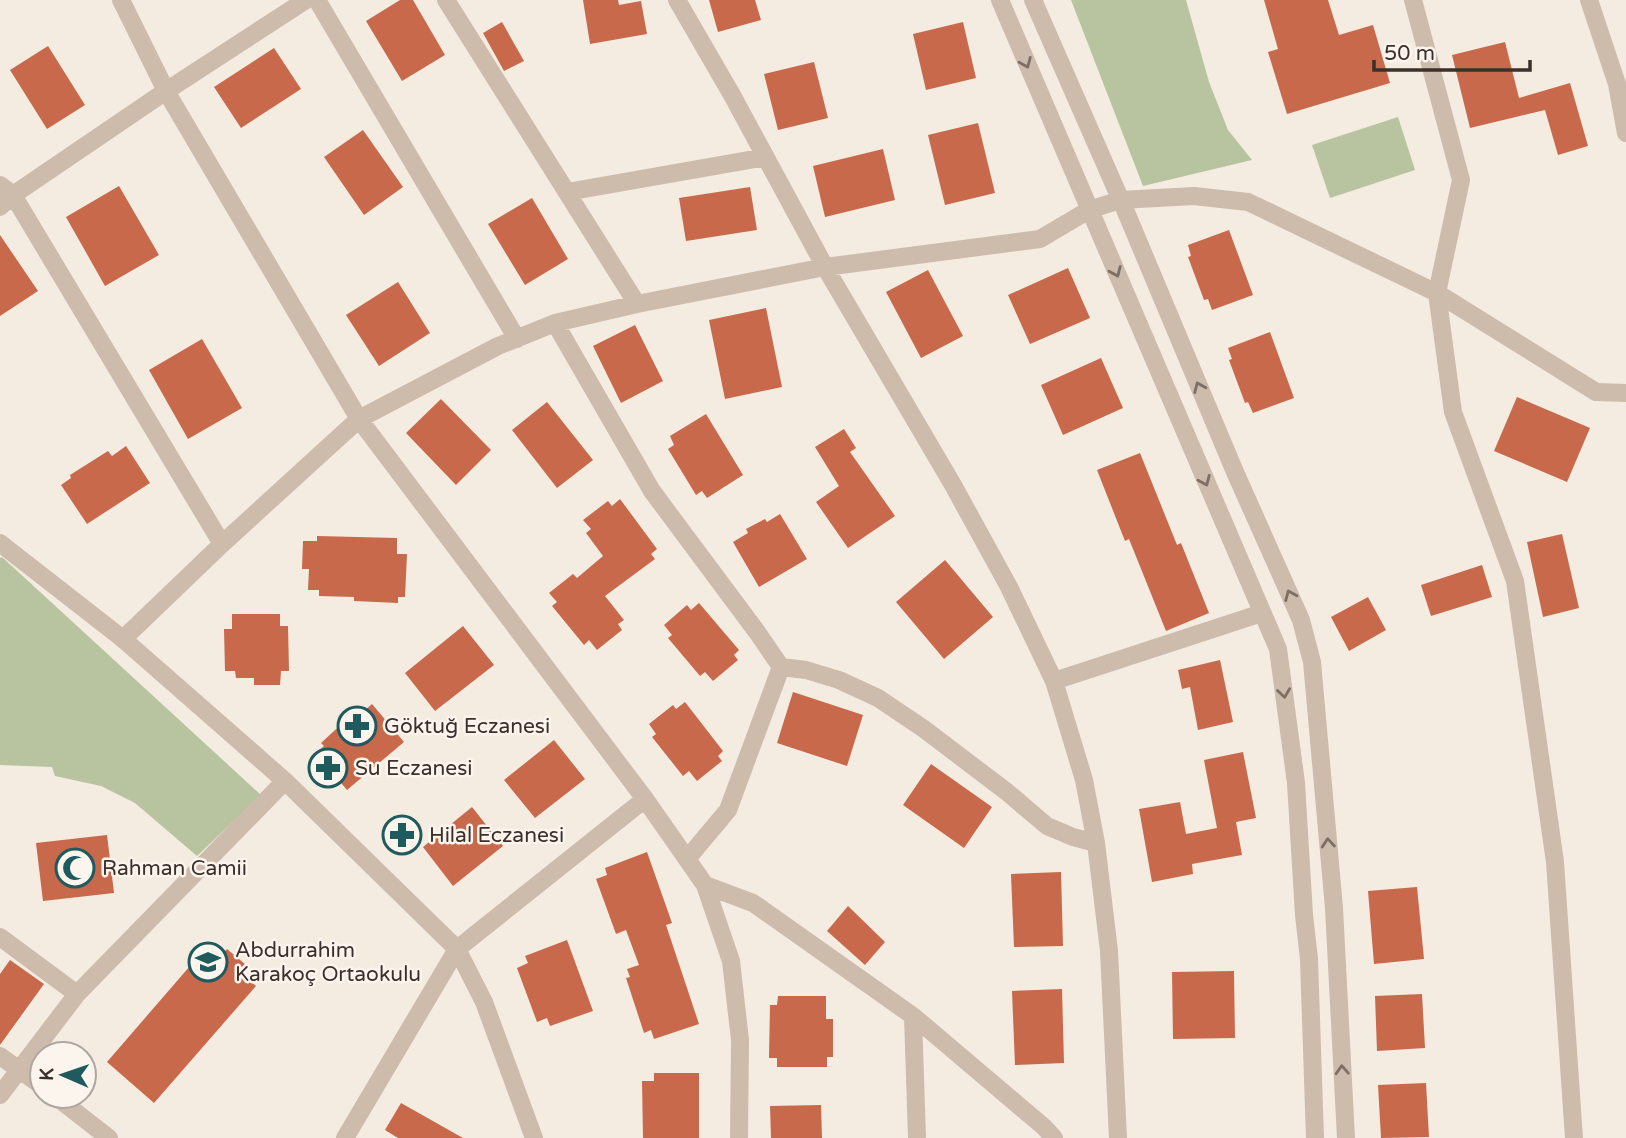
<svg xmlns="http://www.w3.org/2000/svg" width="1626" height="1138" font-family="'Varela Round',sans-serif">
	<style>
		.green { fill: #b8c4a0 }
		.building { fill: #c8694b }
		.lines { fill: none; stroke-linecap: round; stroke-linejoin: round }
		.minor { stroke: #cdbbac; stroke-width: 18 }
		.tertiary { stroke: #cdbbac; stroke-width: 18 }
		.oneway { stroke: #7d6f65 }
		.labels { text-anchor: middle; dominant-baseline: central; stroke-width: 5; stroke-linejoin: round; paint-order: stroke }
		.poi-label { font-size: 21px; fill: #3b302b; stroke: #fbf5ee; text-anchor: start }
	</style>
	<rect width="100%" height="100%" fill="#f4ebe1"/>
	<path class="green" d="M1071,0H1186L1209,82L1228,130L1252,160L1143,186Z
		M1398,117L1415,170L1330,198L1312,145Z
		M2,557L261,795L197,856L135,803L101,786L55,776L52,767L0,765V558Z"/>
	<path class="building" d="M400,0H413L445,55L402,81L366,21Z
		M583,0H618L619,5L641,1L647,34L590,44Z
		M709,0H755L761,20L718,32Z
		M1264,0H1328L1339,35L1373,25L1390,83L1287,114L1268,52L1278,49Z
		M502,22L524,61L504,71L483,33Z
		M963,22L976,78L926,90L913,34Z
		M1505,42L1519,98L1570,83L1588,146L1558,155L1545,110L1470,128L1452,55Z
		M48,46L85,105L47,129L10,70Z
		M274,48L301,89L241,128L214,87Z
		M814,62L828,118L778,130L764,74Z
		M978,123L995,193L945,205L928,135Z
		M363,130L403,187L364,215L324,157Z
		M883,149L895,200L825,217L813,166Z
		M119,186L159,255L105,286L66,217Z
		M750,187L757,230L686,241L679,198Z
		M532,198L568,259L525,285L488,224Z
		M1229,230L1253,295L1212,310L1208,299L1204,300L1188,257L1191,256L1188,245Z
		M0,235L38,291L0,316Z
		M1068,268L1090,318L1030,344L1008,295Z
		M928,270L963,336L921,358L886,292Z
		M398,282L430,333L379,366L346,315Z
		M766,308L782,387L725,399L709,320Z
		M635,325L663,381L621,403L593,346Z
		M1270,332L1294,398L1253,413L1248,402L1245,403L1229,360L1232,359L1228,348Z
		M202,339L242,408L188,439L149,370Z
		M1101,358L1123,408L1063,435L1041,385Z
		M1517,397L1590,428L1567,482L1494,451Z
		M441,399L491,450L456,485L406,433Z
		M547,402L593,460L557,488L512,430Z
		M706,414L743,475L707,498L702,491L696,495L668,449L674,445L670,436Z
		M844,429L856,448L850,452L895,516L848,548L816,502L839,486L815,447Z
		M126,446L150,483L87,524L61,485L71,478L70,475L108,451L112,456Z
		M1140,453L1177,545L1181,543L1209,613L1166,631L1129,539L1125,541L1097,470Z
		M620,499L657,549L651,554L655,559L605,596L624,620L618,624L622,630L597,650L589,640L584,645L552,606L557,602L549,593L573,574L577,578L603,556L586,533L591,529L583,520L608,501L612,506Z
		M780,514L807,559L759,587L733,542L748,533L746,529L765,519L767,522Z
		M1562,534L1579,608L1543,617L1527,542Z
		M317,536L397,538V554H407L405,597H398V603L354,601V597L319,596V590H308L309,569H302L303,541H317Z
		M945,560L993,617L944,659L896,602Z
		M1482,565L1492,597L1431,616L1421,585Z
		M1368,597L1386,630L1349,651L1331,617Z
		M699,603L739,650L734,655L738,660L713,681L705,672L700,676L668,638L672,635L664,625L687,605L691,610Z
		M232,614H280V626H288L289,671H281L280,685H254V678H236L235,671H225L224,629H232Z
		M463,626L494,665L435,711L405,673Z
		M1220,660L1233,722L1198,730L1190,687L1182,689L1178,670Z
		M793,692L863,715L847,766L777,743Z
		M685,702L723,751L718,756L722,761L697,781L689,771L683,776L652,737L656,734L649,724L673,705L676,709Z
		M372,704L404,742L347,790L316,753L324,746L321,743L347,719L361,707L364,711Z
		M554,740L585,779L535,818L504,780Z
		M1243,752L1256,818L1236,822L1242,855L1192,864L1193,874L1152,882L1139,809L1180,802L1186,834L1217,828L1204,760Z
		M931,764L992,807L964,848L903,805Z
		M472,807L503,846L453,886L423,847Z
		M107,835L114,893L43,901L36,843Z
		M647,852L672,923L666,925L699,1024L654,1039L651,1030L644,1033L626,978L630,977L627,969L639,965L626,930L616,934L596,879L607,875L605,868Z
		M1061,872L1063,946L1014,947L1011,874Z
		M1417,887L1424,959L1374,964L1368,891Z
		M848,906L885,942L865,965L827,931Z
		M567,940L593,1011L550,1026L547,1018L537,1022L517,968L528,963L525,956Z
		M209,944L221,955L227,949L246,965L240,972L256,986L154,1103L107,1062Z
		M10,960L44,984L0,1045V974Z
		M1234,971L1235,1038L1173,1039L1172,972Z
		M1062,989L1064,1063L1015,1065L1012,991Z
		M1422,994L1425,1048L1377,1051L1375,996Z
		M778,996H826V1019H833V1057H827V1067H777V1058H769L770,1005H777Z
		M654,1073H699V1138H643L642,1081H654Z
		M1426,1083L1429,1137L1381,1138L1378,1085Z
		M401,1103L463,1138H398L385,1130Z
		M821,1105L822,1138H771L770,1106Z"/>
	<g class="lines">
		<path class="minor" d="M121,0L166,91L359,419L222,544L123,639
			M317,0L517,339
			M446,0L637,304
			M677,0L732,95L825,267L637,304L555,323L498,346L359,419L645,799L705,885L731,961L740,1040L739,1138
			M1413,0L1461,180L1437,293L1596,392L1626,393
			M1589,0L1617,84L1626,133
			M0,185L13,195L222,544
			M567,192L766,157
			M0,207L13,195L166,91L306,0
			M555,323L652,491L757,632L781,667L728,810L687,859
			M781,667L806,670L839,680L878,698L924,729L1007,792L1047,826L1073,837L1096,843
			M1054,681L1262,613
			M705,885L753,903L913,1016L1044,1127L1054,1138
			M0,937L77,994
			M457,949L645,799
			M913,1016L917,1138
			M0,1056L42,1086
			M0,1095L77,994L285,781
			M55,1096L109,1138
			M1118,1138L1109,951L1096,843L1084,780L1054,681L1009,587L953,485L825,267L1040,239L1089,210L1120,200L1194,196L1248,202L1437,293L1453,412L1515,581L1555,862L1574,1138"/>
		<path class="tertiary" d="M1000,0L1278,649L1296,783L1304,915L1309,959L1315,1138
			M1033,0L1126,212L1235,472L1301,620L1312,662L1334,908L1346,1138
			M0,543L123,639L285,781L457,949L345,1138
			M457,949L484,1002L534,1138"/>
	</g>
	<defs><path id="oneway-chevron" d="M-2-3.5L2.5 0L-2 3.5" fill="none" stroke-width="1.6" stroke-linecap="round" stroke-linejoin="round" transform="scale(1.75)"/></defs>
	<g class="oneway">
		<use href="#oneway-chevron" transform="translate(1026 63) rotate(67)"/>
		<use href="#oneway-chevron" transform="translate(1116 272) rotate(67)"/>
		<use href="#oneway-chevron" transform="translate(1199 387) rotate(-113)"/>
		<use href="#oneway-chevron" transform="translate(1205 481) rotate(67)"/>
		<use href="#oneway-chevron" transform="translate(1290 595) rotate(-113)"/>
		<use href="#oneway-chevron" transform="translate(1284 693) rotate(82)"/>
		<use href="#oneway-chevron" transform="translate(1328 843) rotate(-95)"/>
		<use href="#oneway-chevron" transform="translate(1342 1070) rotate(-93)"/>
	</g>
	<defs>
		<symbol id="pharmacy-ring" viewBox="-11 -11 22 22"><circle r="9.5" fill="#fbf5ee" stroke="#1f5a5e" stroke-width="1.5"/><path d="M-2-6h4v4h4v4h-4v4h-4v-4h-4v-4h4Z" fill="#1f5a5e"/></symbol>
		<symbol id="mosque-ring" viewBox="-11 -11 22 22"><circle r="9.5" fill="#fbf5ee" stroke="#1f5a5e" stroke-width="1.5"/><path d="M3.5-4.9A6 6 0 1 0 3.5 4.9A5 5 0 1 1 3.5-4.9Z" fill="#1f5a5e"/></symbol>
		<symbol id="school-ring" viewBox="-11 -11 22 22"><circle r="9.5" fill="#fbf5ee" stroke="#1f5a5e" stroke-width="1.5"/><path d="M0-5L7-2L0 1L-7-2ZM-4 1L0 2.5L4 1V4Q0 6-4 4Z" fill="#1f5a5e"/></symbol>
	</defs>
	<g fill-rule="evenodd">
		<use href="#pharmacy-ring" x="335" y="704" width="44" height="44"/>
		<use href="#pharmacy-ring" x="306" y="746" width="44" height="44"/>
		<use href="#pharmacy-ring" x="380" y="813" width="44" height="44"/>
		<use href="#mosque-ring" x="53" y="846" width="44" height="44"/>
		<use href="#school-ring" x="186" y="940" width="44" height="44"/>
	</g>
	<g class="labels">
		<g class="poi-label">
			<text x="384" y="726">Göktuğ Eczanesi</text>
			<text x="355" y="768">Su Eczanesi</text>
			<text x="429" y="835">Hilal Eczanesi</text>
			<text x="102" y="868">Rahman Camii</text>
			<text x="235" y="950">Abdurrahim<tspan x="235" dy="24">Karakoç Ortaokulu</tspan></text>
		</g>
	</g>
	<g transform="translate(63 1075) rotate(272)"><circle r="33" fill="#fbf5ee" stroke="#aea6a0" stroke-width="2"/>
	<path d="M0-5L12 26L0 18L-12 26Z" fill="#1f5a5e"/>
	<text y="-10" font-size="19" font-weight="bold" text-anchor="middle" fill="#3b302b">K</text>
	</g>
	<path d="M1374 60v10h156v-10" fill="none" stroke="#3b302b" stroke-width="3.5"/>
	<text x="1384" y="60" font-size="21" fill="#3b302b" stroke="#fbf5ee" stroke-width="5" paint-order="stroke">50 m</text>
</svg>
